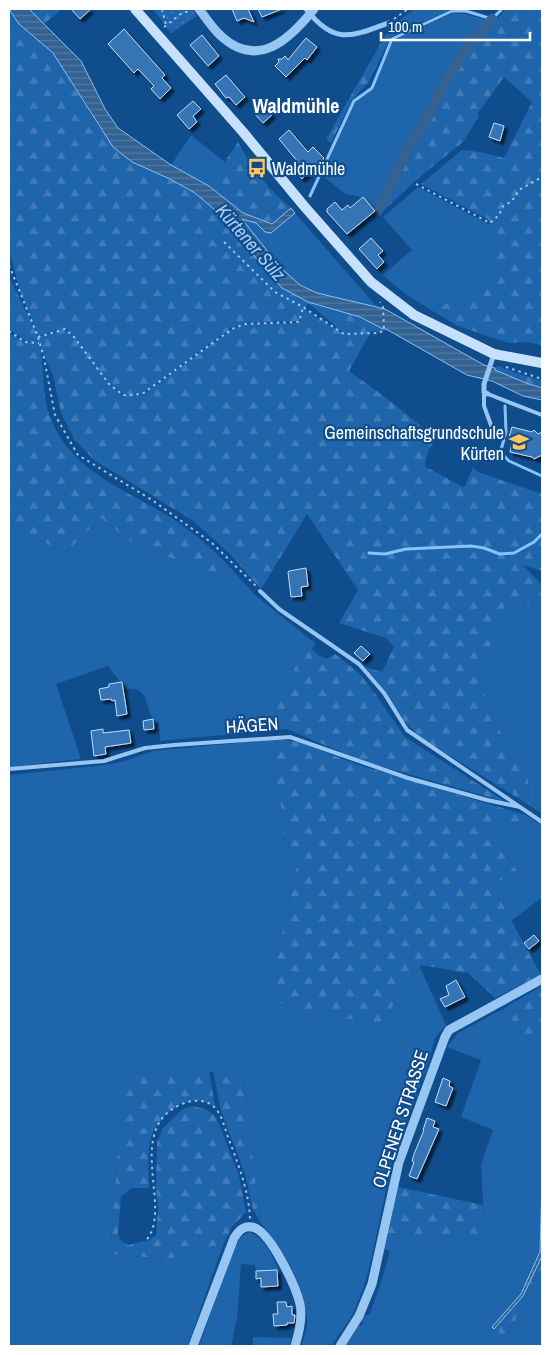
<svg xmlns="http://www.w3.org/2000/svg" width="551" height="1355" font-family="'Archivo Narrow',sans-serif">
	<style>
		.grass { fill: #1e65ab }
		.forest { fill: url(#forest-firs); fill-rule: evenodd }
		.park { fill: url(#park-dots) }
		.water { fill: url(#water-rules); stroke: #88c2f6 }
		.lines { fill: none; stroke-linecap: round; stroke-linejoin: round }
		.stream { stroke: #88c2f6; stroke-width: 3 }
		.canal { stroke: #346292; stroke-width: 10 }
		.building { fill: #3474b5; stroke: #bedefd; filter: url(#shadow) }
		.path { stroke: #97c6f3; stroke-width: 2; stroke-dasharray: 2.5 4; stroke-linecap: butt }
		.service { stroke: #97c6f3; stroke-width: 4 }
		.minor { stroke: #97c6f3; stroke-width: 5 }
		.tertiary { stroke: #97c6f3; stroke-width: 9 }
		.secondary { stroke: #c6e1fd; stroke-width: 10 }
		.labels { text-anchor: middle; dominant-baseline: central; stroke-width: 4.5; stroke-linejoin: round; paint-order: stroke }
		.poi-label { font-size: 18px; fill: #fff; stroke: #104d8d; text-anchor: start }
		.street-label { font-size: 18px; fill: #fff; stroke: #104d8d }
		.water-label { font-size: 19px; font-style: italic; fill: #a3cffa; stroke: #104d8d }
		.quarter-label { font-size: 20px; font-weight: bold; fill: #fff; stroke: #104d8d }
	</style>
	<defs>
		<pattern id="forest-firs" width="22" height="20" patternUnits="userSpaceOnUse" patternTransform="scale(1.25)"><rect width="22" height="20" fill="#1e65ab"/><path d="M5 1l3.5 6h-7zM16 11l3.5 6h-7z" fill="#407cb8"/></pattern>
		<pattern id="park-dots" width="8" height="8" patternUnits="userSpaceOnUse" patternTransform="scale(1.25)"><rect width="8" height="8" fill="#1e65ab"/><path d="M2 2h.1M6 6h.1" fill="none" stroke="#407cb8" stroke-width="1.8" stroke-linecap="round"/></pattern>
		<pattern id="water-rules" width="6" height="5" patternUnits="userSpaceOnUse" patternTransform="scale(1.25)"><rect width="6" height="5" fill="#346292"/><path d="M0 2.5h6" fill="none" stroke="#527aa2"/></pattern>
		<filter id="shadow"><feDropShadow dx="3.5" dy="3.5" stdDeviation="1" flood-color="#0009"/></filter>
	</defs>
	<rect width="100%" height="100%" fill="#104d8d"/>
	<path class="grass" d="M415,9H452L391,37L390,27Z
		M453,13L465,14L488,20L465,45L434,95L423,120L407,142L374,211L362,197L345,194L322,175L356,102L372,86L394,40Z
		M191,135L226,163L209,186L171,165Z
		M418,187L490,225L496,283L431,310L405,294L383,275L412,250L383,217Z
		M295,213L377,307C354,302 320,298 300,285C276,269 259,240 241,218L256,223L265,232L271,233Z
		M101,518L143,552L156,553L244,583L255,595L311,640L270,713L287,729L160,741L159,724C141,713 155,686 125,689L124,682H120L108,666L56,684L81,759L9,767V524L65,553Z
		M542,594V814L529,805L528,779L493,719L486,698L482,677L496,627Z
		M277,739L271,769L281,806L284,836L297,866L275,965L380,1026L419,965L446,1025L435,1038L428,1065L392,1161L371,1261L363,1289L352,1316L331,1346H302C303,1339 307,1331 307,1323C308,1290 281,1246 260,1222L243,1071L128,1073L118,1152L110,1254L167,1259L223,1245L190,1339L187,1346H9V775L105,765L125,761L153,751Z
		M536,822L542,825V901L540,899L511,921L492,885L517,871L484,829Z
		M503,1009L527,1037L542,1021V1183L540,1252L521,1295L492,1327L504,1336L542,1282V1346H346L359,1325L361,1326L363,1323L362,1321L364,1316L370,1314L381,1283L390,1251L385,1249L388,1233L485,1240L481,1164L493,1130L461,1117L481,1060L447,1047L458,1033Z
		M249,1232C266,1239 271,1254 279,1270L256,1271L255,1265L241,1264L237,1318L231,1346H199L235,1247L240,1238Z
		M253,1337L292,1338L289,1346H253Z"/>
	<path class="forest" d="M29,9H62L44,24Z
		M506,9H542V345L525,342L508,343L458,326L431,310L496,283L489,220L421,184L462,150L480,152L504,158L532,102L504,77L477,114L479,116L464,141L415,181L380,214L412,145L428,122L439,99L470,48Z
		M9,11L19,24L53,53L100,129L132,162L170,179L195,193L215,210L308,302L360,317L383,329L379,333L372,330L349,371L385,397L436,438L429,449L425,464L426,467L463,487L465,486L473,467L478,472L542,494V571L523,565L542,585V594L496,627L482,677L486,698L493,719L528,779L529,805L420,737L404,721L382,687L365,667L382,672L394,647L386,638L339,623L358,590L307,514L261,589L229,553L192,520L94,460L74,439L61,413L53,375L41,349C44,371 42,396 50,417C72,477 139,493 186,528C208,544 227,563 244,583L156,553L143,552L101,518L65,553L9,524V333L25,342H33L26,341L9,329V277L28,315L38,337L64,329L74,338L109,384L123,395H142L232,329L244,324L299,323L300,319L298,321L244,323L231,328L142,394C136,394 127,396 122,393C101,383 84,345 65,328L38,336L19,288L9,250ZM308,303L344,333V334L305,309Z
		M390,27L391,37L368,83L352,100L331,143L326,139Z
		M238,142C254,171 266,187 291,208L272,225L243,213L209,186Z
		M499,366L516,373L542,381V388L526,383L495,370L496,367Z
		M311,640L316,643L312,649L318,655L327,659L335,654L359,673L374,692L405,737L506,802L360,760L287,729L269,713Z
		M277,739L298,742L359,765L526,815L536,822L484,829L517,871L492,885L541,975L495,998L468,973L420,965L380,1026L275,1002V965L297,866L284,836L281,806L271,769Z
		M542,986V1021L527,1038L503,1009Z
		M209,1071L215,1105L213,1106C188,1089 159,1115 151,1138C147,1149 149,1176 149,1188H131L121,1197L118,1232L120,1240L128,1245L149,1240L156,1235L158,1209L156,1188L157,1142L163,1128L183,1109L193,1106L205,1109L215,1116L219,1124L239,1176L246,1212L232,1227L223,1245L167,1259L110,1254L118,1152L127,1073Z
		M213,1071H243L260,1222L253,1210L245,1174L221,1111Z
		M398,1187L483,1205L486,1240L388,1233Z
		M542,1256V1282L504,1336L494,1329L523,1296Z"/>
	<path class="park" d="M153,9H192L197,16L171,33Z"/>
	<path class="water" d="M9,9H29L81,61L105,109L118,128L171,165L209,186L243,213L272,224L291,208L295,213L271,233L265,232L256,223L242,219L280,267L300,285L317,293L385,309L484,365L495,368V370L526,383L542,388V400L523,396L492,381L467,375L386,329H383L360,317L308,302L282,288L215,210L195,193L170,179L132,162L113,147L53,53L19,24Z
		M542,1183V1256L523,1296L494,1329L492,1327L521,1294L540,1252Z"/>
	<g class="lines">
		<path class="stream" d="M310,196L354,101L372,88L392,39L452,11H466L492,19L502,9
			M505,406L506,432L501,450L503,455L509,461L542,476
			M369,553L385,554L406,549L471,546L484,548L500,554L514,553L534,542L542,534"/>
		<path class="canal" d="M378,211L410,144L426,121L437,98L467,47L492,19"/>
	</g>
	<path class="building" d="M71,9H91L80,19Z
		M232,9H248L254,22L244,18L237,21Z
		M258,9H282L262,17Z
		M124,29L165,75L162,78L171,88L160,99L151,89L154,86L138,69L134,73L108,44Z
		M202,35L219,56L208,66L190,45Z
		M306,38L317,47L307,60L305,58L286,77L275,66L279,62L278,59H282L285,56L288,60Z
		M226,75L245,97L236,105L229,97L226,98L215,84Z
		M193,101L201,109L193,116L197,122L189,129L177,115Z
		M262,104L272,115L263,123L253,112L256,110V106Z
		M494,123L504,126L500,141L489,137Z
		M289,130L308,152L313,147L324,158L319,170L315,166L302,179L292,169L298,162L279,139Z
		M363,197L375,211L347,234L327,212V209L335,202L342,210L348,205L350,208Z
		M371,238L383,251L378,255L384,262L377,269L359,249Z
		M512,427L532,432L534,430L538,434L542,432V455L534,459L532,457L510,452L513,438L509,437Z
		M306,568L308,586L301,587L302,596L291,597L288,572L289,571Z
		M361,646L370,654L363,661L354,653Z
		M122,682L127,714L117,716L115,700L112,701L111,699L101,700L99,689L109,687V684Z
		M153,719L154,729L144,730L143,721Z
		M103,729V733L129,730L131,743L105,747L106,754L94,756L91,731Z
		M534,935L539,941L529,949L524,943Z
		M456,980L465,997L445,1007L440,999L449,995L446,986Z
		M443,1078L450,1081L449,1086L453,1088L446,1106L435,1102Z
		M427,1118L435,1121L433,1127L439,1129L417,1179L409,1176L414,1162L412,1161L414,1154L424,1130H423Z
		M277,1270L278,1286L261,1287V1278L256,1279V1271Z
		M277,1302H286L287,1307L292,1306V1315H295L294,1323H287V1325L274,1326L273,1314H278Z"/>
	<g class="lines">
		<path class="path" d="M162,9L166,25
			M394,19L408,9
			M164,27L182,13L191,11
			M416,184L490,223L499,215L503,206L512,201L519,190L542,177
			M224,242L275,292L303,307L344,334L379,333L384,330L383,307L380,302
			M9,265L38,337L44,358L55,415L78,455L152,500L212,543L257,587
			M9,331L25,342L39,343
			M38,337L65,329L74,337L109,384L123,395L142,394L232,329L244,324L299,322L303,307
			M506,367L542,379
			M147,1239C171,1210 130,1139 171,1110C184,1101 204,1095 216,1109C222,1116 225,1129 228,1137C238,1164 249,1191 250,1219"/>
		<path class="service" d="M484,392V406L492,428
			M488,394L542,415
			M260,591L279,609L359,664L384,693L407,730L542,822
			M9,769L104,761L145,748L174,745L290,737L408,778L487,800L520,807"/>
		<path class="minor" d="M306,9C334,45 351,37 388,23
			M488,394L484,392V384L494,354"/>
		<path class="tertiary" d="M199,9C206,18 213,29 221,36C258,70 290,39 314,9
			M193,1346L234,1238C238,1232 243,1225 252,1227C270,1230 296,1287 300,1304C303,1318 299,1333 295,1346
			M340,1346L359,1316L372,1284L399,1162L445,1037L449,1030L542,979"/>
		<path class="secondary" d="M135,9L243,132L304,206L371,282L414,315L494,354L542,363"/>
	</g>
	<defs>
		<symbol id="bus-bare" viewBox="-9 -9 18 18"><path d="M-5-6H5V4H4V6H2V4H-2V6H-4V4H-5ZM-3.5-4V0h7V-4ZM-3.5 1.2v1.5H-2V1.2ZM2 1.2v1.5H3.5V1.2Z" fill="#ffc659" stroke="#104d8d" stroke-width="2.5" paint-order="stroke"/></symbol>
		<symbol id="school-bare" viewBox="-9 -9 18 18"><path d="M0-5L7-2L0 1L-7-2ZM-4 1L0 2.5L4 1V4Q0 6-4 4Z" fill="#ffc659" stroke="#104d8d" stroke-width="2.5" paint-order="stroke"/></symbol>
	</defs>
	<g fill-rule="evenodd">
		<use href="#bus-bare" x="243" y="154" width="28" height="28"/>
		<use href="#school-bare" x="505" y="428" width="28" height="28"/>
	</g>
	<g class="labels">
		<g class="poi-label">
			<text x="272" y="168">Waldmühle</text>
			<text x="504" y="432" text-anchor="end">Gemeinschaftsgrundschule<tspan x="504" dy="21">Kürten</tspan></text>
		</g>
		<g class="street-label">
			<text transform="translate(252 725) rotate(-4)">HÄGEN</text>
			<text transform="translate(400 1119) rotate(-72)">OLPENER STRASSE</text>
		</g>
		<g class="water-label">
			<text transform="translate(251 242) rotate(49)">Kürtener Sülz</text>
		</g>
		<g class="quarter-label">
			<text x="296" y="105">Waldmühle</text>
		</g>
	</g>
	<rect width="551" height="1355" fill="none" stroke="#ffffff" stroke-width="20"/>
	<path d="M381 32v8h149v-8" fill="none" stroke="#ffffff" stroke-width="2.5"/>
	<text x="388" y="32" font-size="15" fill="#ffffff" stroke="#104d8d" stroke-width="4" paint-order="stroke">100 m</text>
</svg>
